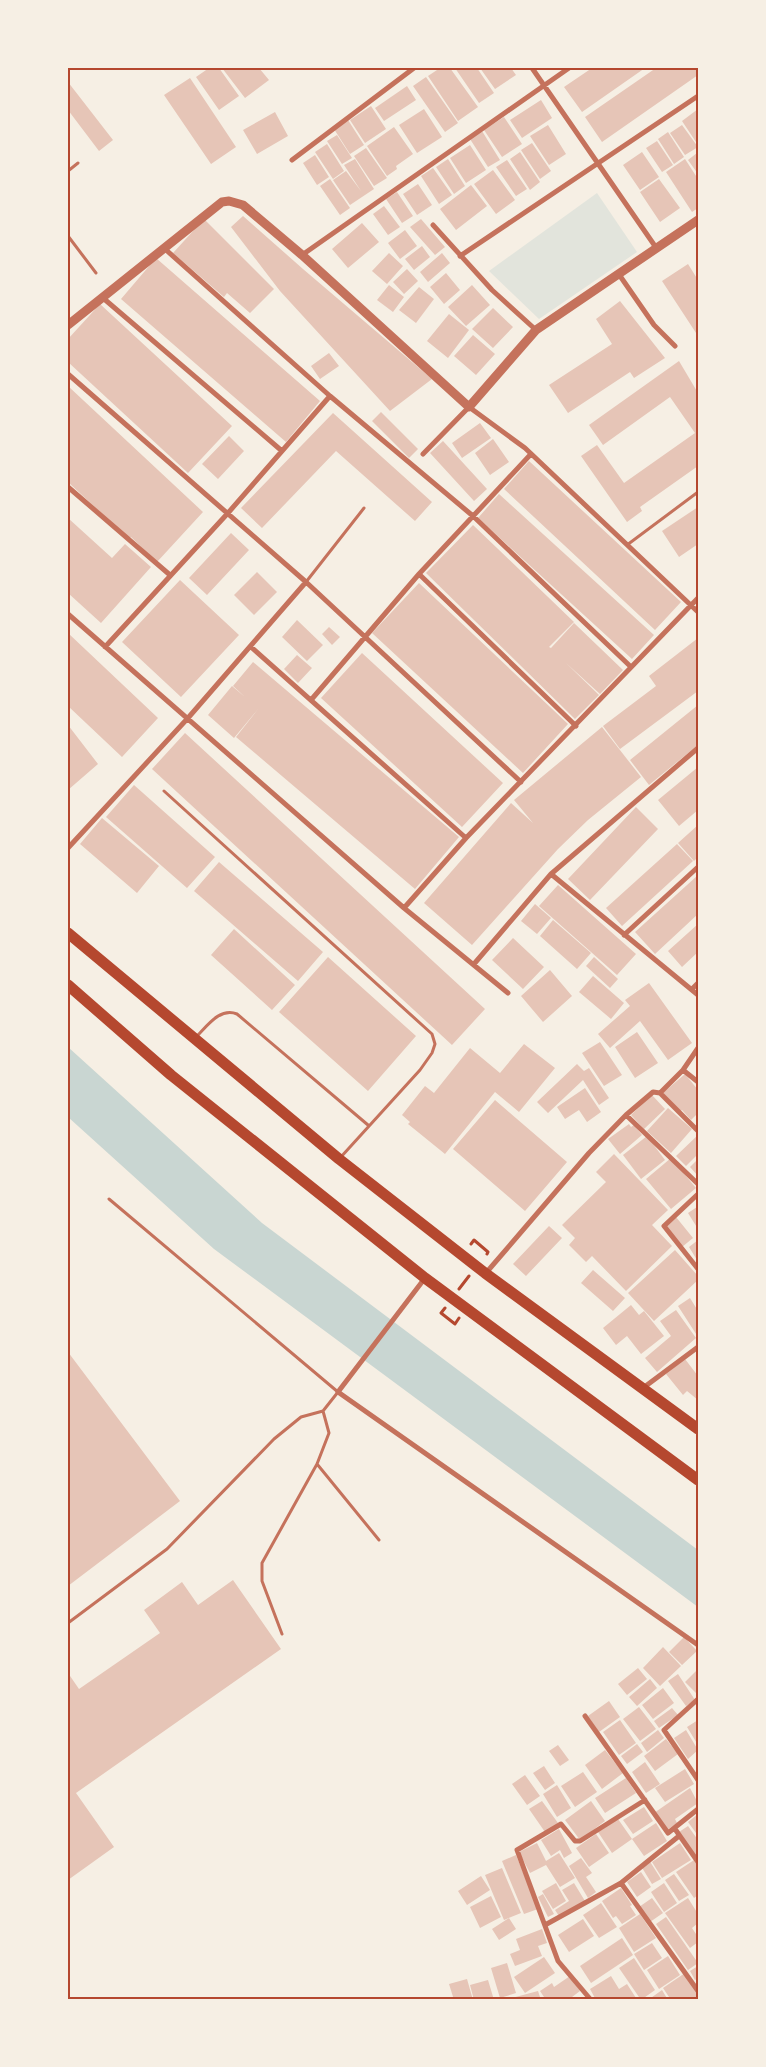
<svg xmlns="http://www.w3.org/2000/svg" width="766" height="2067" font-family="Ubuntu,sans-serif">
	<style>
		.green { fill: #e2e4dc }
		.water { fill: #c9d6d2 }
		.building { fill: #e6c5b7 }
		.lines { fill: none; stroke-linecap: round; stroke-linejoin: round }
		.path { stroke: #b5482f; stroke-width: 3 }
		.service { stroke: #c5725c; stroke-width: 3 }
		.minor { stroke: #c5725c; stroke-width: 5 }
		.tertiary { stroke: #c5725c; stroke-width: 9 }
		.trunk { stroke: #b5482f; stroke-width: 11 }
		.neatline { fill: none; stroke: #b5482f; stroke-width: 2 }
	</style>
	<rect width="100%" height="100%" fill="#f6efe4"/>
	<path class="green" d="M597,193L637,252L539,319L489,271Z"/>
	<path class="water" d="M68,1047L262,1223L698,1550V1607L214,1249L68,1117Z"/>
	<path class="building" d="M209,68H219L239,96L219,110L196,77Z
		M222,68H259L269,80L245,98Z
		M440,68H450L478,107L458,121L428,76Z
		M455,68H477L494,93L479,103Z
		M480,68H511L516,75L495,89Z
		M592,68H645L582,112L564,87Z
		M656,68H698V75L602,142L585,117Z
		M426,77L458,123L445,132L413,86Z
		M190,78L236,147L211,164L164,95Z
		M68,82L113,140L99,151L68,110Z
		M407,86L416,100L384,121L375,108Z
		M541,100L552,118L522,138L510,120Z
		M371,106L386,129L365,143L350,120Z
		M424,109L442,137L417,153L399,125Z
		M698,109V145L682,121Z
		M275,112L288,136L257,154L243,130Z
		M504,117L522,144L502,157L484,130Z
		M348,120L364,145L350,154L334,129Z
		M548,125L566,154L549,165L530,136Z
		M682,125L698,147L685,155L670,133Z
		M394,127L413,154L396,166L397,169L387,176L367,146Z
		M482,131L500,160L488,167L470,139Z
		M668,132L684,157L674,164L658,139Z
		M337,135L352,158L342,164L327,141Z
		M657,141L673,165L662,172L646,148Z
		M532,143L551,171L540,179L521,150Z
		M327,144L344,171L333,179L315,152Z
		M470,145L486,170L466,183L450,158Z
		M366,148L387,178L374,186L354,156Z
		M520,152L540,182L530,190L510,159Z
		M642,152L659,177L640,190L623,165Z
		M697,153L698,155V174L688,160Z
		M315,155L329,177L317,185L303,163Z
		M355,159L374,189L350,205L333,180L346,171L361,191L344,165Z
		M448,159L465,186L454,194L436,167Z
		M685,159L698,179V208L692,212L666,172Z
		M507,160L527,189L516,196L496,167Z
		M433,168L452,195L439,204L421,176Z
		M493,170L515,200L496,214L474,184Z
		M330,179L350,208L340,215L320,186Z
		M659,179L680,208L660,222L640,192Z
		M418,184L432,205L417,215L403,194Z
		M471,185L487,206L456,230L440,209Z
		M397,192L413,216L402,223L386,199Z
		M384,206L400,227L388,235L373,214Z
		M243,216L303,269L432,379L390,411L280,291L231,227Z
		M204,219L274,289L250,313L227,293L224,297L173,253Z
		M421,219L445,247L435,255L410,227Z
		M362,223L379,242L348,268L332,249Z
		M405,230L417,246L400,259L388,243Z
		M422,246L430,257L414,270L405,259Z
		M389,253L403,266L387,284L372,271Z
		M442,253L450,263L428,282L420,272Z
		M156,258L320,401L286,442L121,299Z
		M688,264L698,280V336L662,281Z
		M407,269L418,281L404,294L393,282Z
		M446,273L460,290L444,304L430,287Z
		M389,285L404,297L393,312L377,300Z
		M472,285L490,305L466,326L448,307Z
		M419,287L434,299L416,323L399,310Z
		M620,301L665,358L634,378L630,372L568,413L549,385L612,344L596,319Z
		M100,304L232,426L188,473L68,362V339Z
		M493,308L513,327L493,348L472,329Z
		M449,314L469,330L448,358L427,341Z
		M473,335L495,354L476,375L454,356Z
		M329,353L339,366L320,379L311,366Z
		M679,361L698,393V466L640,507L642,511L627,522L581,456L597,445L624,483L695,433L670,397L603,445L589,425Z
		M68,386L203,512L157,562L131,537L129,539L68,482Z
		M381,412L418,449L409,458L372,421Z
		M333,413L432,502L415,521L336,451L262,528L241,508Z
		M480,423L491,438L462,458L452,443Z
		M229,436L244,451L218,479L202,464Z
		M493,439L509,462L490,475L475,453Z
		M443,441L487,489L474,501L430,453Z
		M529,461L681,602L655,630L504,489Z
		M499,494L654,635L632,659L478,518Z
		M698,507V544L679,557L662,531Z
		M68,518L112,558L125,544L151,567L101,623L68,593Z
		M473,525L574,622L549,647L551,648L574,623L623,670L600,694L566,663L599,695L575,719L426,573Z
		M231,533L249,550L207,595L189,578Z
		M257,572L277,592L254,615L234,595Z
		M180,580L239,635L181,697L122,642Z
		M419,583L568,724L523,773L372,633Z
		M297,620L323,645L307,661L282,637Z
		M329,627L340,637L332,645L322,634Z
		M68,633L158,718L122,757L68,706Z
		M698,638V691L620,749L603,726L656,686L649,676Z
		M362,653L503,783L462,827L321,698Z
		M297,655L312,668L298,683L284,669Z
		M253,662L459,837L415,889L236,737L259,708L234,738L208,715L232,686L245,697L233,686Z
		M698,705V745L649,785L630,760Z
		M68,725L98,764L68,790Z
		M602,727L641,777L588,820L558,849L472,945L424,903L511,803L533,823L514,800Z
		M185,733L485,1009L452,1045L152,769Z
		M698,767V810L679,826L658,800Z
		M134,785L215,857L187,888L106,817Z
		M636,807L658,829L590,900L568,879Z
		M102,818L159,866L137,893L80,844Z
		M698,825V857L694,861L678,843Z
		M677,844L693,861L622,926L606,908Z
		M219,862L323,952L298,981L194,891Z
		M697,876L698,914L655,954L635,932Z
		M558,885L636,954L617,975L539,906Z
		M535,904L551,918L537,934L521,921Z
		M553,920L591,953L577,969L540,936Z
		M698,924V952L682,967L668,951Z
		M234,929L295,985L272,1010L211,955Z
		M513,938L544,967L523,989L492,960Z
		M328,957L416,1036L368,1091L279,1012Z
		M594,957L618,979L610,988L586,966Z
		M550,970L572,996L543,1022L521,996Z
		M593,976L624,1003L611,1019L579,992Z
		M649,983L692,1043L668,1060L640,1021L610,1048L598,1034L630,1006L625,1000Z
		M637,1032L658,1063L635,1078L615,1047Z
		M600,1042L622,1075L604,1086L582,1053Z
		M524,1044L555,1068L519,1112L495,1092L445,1154L408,1124L410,1122L402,1115L425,1086L434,1093L470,1048L500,1073Z
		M577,1064L584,1071L589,1068L609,1098L599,1105L583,1080L548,1113L537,1102Z
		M685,1074L698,1090V1113L691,1120L682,1110L679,1112L663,1093Z
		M585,1088L601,1112L587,1122L579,1110L565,1119L557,1107Z
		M652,1095L665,1109L644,1129L631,1115Z
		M495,1100L567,1162L525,1211L453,1149Z
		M668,1108L692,1129L671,1153L647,1131Z
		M629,1124L631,1127L634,1125L642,1135L620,1154L608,1139Z
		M698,1135V1154L686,1166L676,1156Z
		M647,1136L665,1160L641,1179L623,1155Z
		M614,1154L668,1210L652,1225L672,1246L626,1291L592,1256L586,1262L569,1245L575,1238L562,1225L606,1182L596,1172Z
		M671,1158L696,1188L671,1209L646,1179Z
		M698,1159V1176L690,1167Z
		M697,1207L698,1208V1229L688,1213Z
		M676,1217L693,1238L682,1247L665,1225Z
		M549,1226L562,1238L526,1276L513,1264Z
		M698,1240V1259L697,1260L689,1247Z
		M675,1250L698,1276V1280L654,1321L628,1293Z
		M593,1270L625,1298L613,1311L581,1283Z
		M690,1298L698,1311V1337L678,1306Z
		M631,1305L639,1315L644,1311L664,1336L641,1354L627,1336L616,1345L603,1328Z
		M676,1310L696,1338L657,1372L645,1358L671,1336L660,1321Z
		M68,1352L180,1501L68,1586Z
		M685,1359L698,1376V1400L687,1391L683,1395L666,1374Z
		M233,1580L281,1649L76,1793L114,1847L68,1880V1673L79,1689L160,1633L144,1610L182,1582L198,1605Z
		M684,1637L697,1651L682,1665L669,1652Z
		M663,1647L681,1666L660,1686L643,1668Z
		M638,1668L647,1679L627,1695L618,1684Z
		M698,1669V1695L685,1682Z
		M678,1674L695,1700L686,1706L668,1681Z
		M650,1679L657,1688L637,1706L629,1697Z
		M663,1688L674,1703L653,1719L642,1705Z
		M609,1701L620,1717L599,1732L588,1716Z
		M639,1707L656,1729L640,1741L623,1719Z
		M672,1708L678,1715L659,1728L654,1721Z
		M620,1720L636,1743L619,1755L603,1732Z
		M698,1720V1745L687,1727Z
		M658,1730L664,1738L647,1752L641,1743Z
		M686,1730L698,1750L688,1759L674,1738Z
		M666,1739L678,1754L655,1771L644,1756Z
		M637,1744L643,1752L627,1764L621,1756Z
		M558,1745L569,1760L560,1766L549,1751Z
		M605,1750L623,1773L602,1789L585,1765Z
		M645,1762L660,1784L646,1793L632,1772Z
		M544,1766L555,1783L545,1790L533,1773Z
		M685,1769L694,1784L665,1802L655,1788Z
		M583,1772L597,1792L575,1807L561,1786Z
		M525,1775L540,1796L527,1805L512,1784Z
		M626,1778L636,1793L605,1813L595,1798Z
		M557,1785L571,1808L557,1817L543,1794Z
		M690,1788L698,1803L675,1819L677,1823L667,1830L654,1813Z
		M542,1801L558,1823L545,1832L529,1809Z
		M591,1801L605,1821L580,1840L565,1820Z
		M644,1807L653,1821L633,1834L623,1820Z
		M698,1814V1832L696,1833L688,1822Z
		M618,1819L632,1839L612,1853L598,1832Z
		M656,1823L667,1841L644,1856L632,1839Z
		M688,1826L698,1840V1859L679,1832Z
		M559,1829L572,1853L564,1858L560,1850L551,1856L541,1840Z
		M596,1834L609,1853L589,1867L576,1848Z
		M537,1843L546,1861L559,1853L575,1878L560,1887L546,1865L530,1873L519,1852Z
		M680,1843L691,1860L662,1878L652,1862Z
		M516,1855L538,1909L524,1914L502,1861Z
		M581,1858L592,1873L586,1877L596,1892L588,1898L569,1866Z
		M649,1860L661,1879L652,1884L641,1866Z
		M694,1860L698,1867V1895L694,1898L676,1872Z
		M502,1868L521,1913L504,1920L485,1875Z
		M641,1872L651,1887L637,1897L627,1882Z
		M674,1874L689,1895L679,1901L665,1880Z
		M481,1876L490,1890L467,1905L458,1891Z
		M556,1883L566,1901L553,1909L542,1891Z
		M574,1883L585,1901L559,1916L555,1910L569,1901L562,1890Z
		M664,1883L677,1903L664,1912L651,1892Z
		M621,1888L632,1905L630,1906L636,1915L622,1924L616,1916L613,1918L602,1901Z
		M543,1894L554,1914L548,1917L538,1897Z
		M491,1896L501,1917L480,1928L470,1907Z
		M652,1898L663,1913L650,1922L639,1907Z
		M688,1898L698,1914V1923L692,1928L698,1937V1942L690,1948L665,1913Z
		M601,1903L617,1927L599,1938L583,1915Z
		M640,1914L656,1938L634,1952L619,1928Z
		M666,1917L698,1963L688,1970L656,1924Z
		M509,1918L516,1929L499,1940L492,1929Z
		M583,1919L594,1936L569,1952L558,1935Z
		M542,1929L547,1943L538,1946L542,1956L515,1966L510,1954L520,1950L516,1939Z
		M622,1938L633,1955L591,1983L580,1966Z
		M652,1943L662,1958L644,1970L634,1954Z
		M668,1956L680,1975L659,1989L647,1970Z
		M544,1957L555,1973L525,1993L514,1977Z
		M634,1958L655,1990L641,2000L619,1968Z
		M507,1963L516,1993L500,1998L491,1968Z
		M698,1966V1978L695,1980L690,1971Z
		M685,1973L698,1994V2000H671L663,1988Z
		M570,1976L580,1991L568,2000H546L540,1991L552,1983L554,1987Z
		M611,1976L619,1989L627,1984L636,1998L596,2000L590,1989Z
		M467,1979L473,2000H454L449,1984Z
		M488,1980L494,2000H474L470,1985Z
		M662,1990L668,2000H648Z
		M538,1991L541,2000H508V1999Z"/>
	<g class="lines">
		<path class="path" d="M471,1244L474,1240L488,1252L487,1254
			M459,1289L469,1276
			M445,1308L441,1313L455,1324L459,1318"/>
		<path class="service" d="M68,171L78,163
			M68,236L96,273
			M627,545L698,492
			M306,582L364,508
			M164,791L432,1034L435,1044L432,1053L420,1070L340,1158
			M197,1036C207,1026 220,1007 237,1014L368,1125
			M317,1464L329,1433L323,1411
			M68,1623L167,1549L274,1439L301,1417L323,1411L338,1392L109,1199
			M282,1634L262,1581V1563L317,1464L379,1540"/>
		<path class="minor" d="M532,68L657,249
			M292,160L414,68
			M433,225L492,290L536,330
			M165,249L330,396
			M302,255L569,68
			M460,256L698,96
			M618,273L654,325L675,346
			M103,298L282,451
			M68,374L306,582L521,782
			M423,454L469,407L525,448L698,612
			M68,487L170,575
			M419,574L576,726
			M68,614L404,908L508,993
			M105,647L228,513L330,396L473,516L630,666
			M251,647L466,838
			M311,700L419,574L531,454
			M68,848L188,718L306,582
			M551,874L698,995
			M404,908L466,838L698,598
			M624,935L698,867
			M474,964L551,874L698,748
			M693,988L698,983
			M683,1070L698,1048
			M698,1082L683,1070L660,1093L698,1131
			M626,1115L698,1184
			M698,1194L664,1226L698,1269
			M486,1273L589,1153L626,1115L653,1092L660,1093
			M425,1278L338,1392L698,1645
			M643,1388L698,1347
			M698,1699L664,1730L698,1780
			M585,1716L668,1833L698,1809
			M675,1829L698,1862
			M621,1883L698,1991
			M545,1925L621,1883L679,1836
			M591,2000L558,1961L517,1850L561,1824L575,1841H580L645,1800"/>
		<path class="tertiary" d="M68,325L222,202L229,201L243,205L302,255L469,407L536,330L698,220"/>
		<path class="trunk" d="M68,933L339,1159L485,1273L698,1429
			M68,985L171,1075L425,1278L698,1480"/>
	</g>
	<rect width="766" height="2067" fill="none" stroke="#f6efe4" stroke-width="138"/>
	<rect x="69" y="69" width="628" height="1929" class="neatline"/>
</svg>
